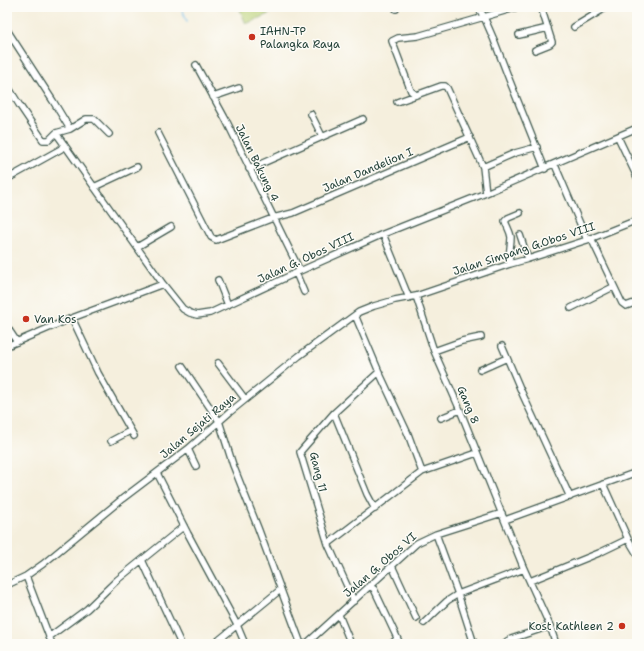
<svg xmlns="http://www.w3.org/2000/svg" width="644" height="651" font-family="'Shantell Sans',sans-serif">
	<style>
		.green { fill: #b9d074; stroke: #6c8654 }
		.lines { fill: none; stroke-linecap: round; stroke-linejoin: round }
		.stream { stroke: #75c0ee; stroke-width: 1.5 }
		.street-casing { stroke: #3f584d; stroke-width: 8 }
		.street { stroke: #fff; stroke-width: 5.5 }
		.poi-dot { fill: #c8321e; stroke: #fdfcf7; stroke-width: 1.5 }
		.labels { text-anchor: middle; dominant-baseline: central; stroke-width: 3; stroke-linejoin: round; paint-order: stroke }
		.poi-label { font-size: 11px; fill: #1f3d34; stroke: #fdfcf7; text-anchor: start }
		.street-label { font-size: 11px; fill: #1f3d34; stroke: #fdfcf7 }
	</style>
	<rect width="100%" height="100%" fill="#fdfcf7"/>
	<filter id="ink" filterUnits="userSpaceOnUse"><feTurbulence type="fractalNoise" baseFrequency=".025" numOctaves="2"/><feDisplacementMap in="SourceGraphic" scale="8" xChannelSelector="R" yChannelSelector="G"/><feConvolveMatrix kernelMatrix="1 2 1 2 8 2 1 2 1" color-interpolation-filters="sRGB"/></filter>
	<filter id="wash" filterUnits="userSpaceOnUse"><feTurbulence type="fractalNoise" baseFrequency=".012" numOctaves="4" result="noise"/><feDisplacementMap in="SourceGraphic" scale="16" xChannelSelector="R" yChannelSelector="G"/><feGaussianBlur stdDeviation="0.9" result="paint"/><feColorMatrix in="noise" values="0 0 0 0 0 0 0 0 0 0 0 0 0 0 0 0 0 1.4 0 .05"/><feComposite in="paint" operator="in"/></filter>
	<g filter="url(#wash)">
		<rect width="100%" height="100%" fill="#f5efdd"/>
		<path class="green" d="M239,7H284L246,24Z"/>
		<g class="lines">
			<path class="stream" d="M181,7L187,21"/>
		</g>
	</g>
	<g filter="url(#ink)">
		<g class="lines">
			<defs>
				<path id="street" d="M396,7V9
					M518,7L484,17L494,40L509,79L545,169
					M574,27L607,7
					M7,30L53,101L70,129
					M519,35L548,28
					M535,50L550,44L552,42L541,7
					M196,65L226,120L300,271
					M7,85L20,106L43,140H49L56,133L70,129L86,119H94L109,134
					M416,95L411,91L392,41L398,38L418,36L484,17L478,7
					M213,97L239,88
					M397,102L441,86H445L447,88L483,167L486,193
					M311,114L322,136
					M56,133L163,284L183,309L190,313L197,315L210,313L300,271L383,234L486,193L637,128
					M158,133L211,237L216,240L273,218L293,213L470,137
					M618,137L637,177
					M555,165L587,240
					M483,167L515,153L537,147
					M249,169L363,119
					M7,179L61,149L64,144
					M94,187L137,167
					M383,234L409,298
					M520,235L528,259
					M591,238L622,303L626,306L637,302
					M137,247L171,227
					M510,264C508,254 511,246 511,237C510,231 507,227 505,221L508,218L520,213
					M296,273L304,292
					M218,280L228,305
					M416,296L434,351L460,410L524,569L550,626L556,644
					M571,308L613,287
					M355,315L379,372L408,434L422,472
					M72,318L98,373L134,436
					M7,327L17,342
					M7,346L72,318L163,284
					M502,346L522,393L570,497
					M434,351L462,341L481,337
					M218,363L245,399
					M182,366L219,421L233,465L258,528L301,644
					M480,370L507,358
					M334,413L367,494L375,509
					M441,418L460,410
					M111,441L130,431
					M188,449L196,466
					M157,473L188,534L237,625L245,644
					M603,484L628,539L637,554
					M505,520L637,472
					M436,534L458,594L474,644
					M328,544L422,472L477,453
					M142,560L181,644
					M392,566L416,618
					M26,576L52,644
					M530,581L599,553L628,539
					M7,585L26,576L43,564L122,499L188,449L230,412L299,356L359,312L374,306L395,300L416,296L510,264L528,259L587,240L637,220
					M369,586L374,589L400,644
					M354,601L328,544L300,452L334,413L379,372
					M339,615L351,644
					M424,623L447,601L458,594L524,569
					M49,637L87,609L117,580L184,526
					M214,644L280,590
					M306,644L417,543L436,534L502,513
					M391,644L397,639
					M506,644L507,641L511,639L550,626"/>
			</defs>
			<use href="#street" class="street-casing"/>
			<use href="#street" class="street"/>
		</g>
	</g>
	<g class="poi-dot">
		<circle cx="252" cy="37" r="4"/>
		<circle cx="26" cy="319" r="4"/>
		<circle cx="622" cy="626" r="4"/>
	</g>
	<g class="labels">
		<g class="poi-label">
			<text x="260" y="31">IAHN-TP<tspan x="260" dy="13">Palangka Raya</tspan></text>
			<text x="34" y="319">Van Kos</text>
			<text x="614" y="626" text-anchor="end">Kost Kathleen 2</text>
		</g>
		<g class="street-label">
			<text transform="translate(257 163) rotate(64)">Jalan Bakung 4</text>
			<text transform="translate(368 170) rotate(-23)">Jalan Dandelion I</text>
			<text transform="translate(524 249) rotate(-18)">Jalan Simpang G.Obos VIII</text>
			<text transform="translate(306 258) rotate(-25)">Jalan G. Obos VIII</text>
			<text transform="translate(468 405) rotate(67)">Gang 8</text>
			<text transform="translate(198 426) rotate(-40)">Jalan Sejati Raya</text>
			<text transform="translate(318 472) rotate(76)">Gang 11</text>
			<text transform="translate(380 565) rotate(-41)">Jalan G. Obos VI</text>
		</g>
	</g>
	<rect width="644" height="651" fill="none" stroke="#fdfcf7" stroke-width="24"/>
</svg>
